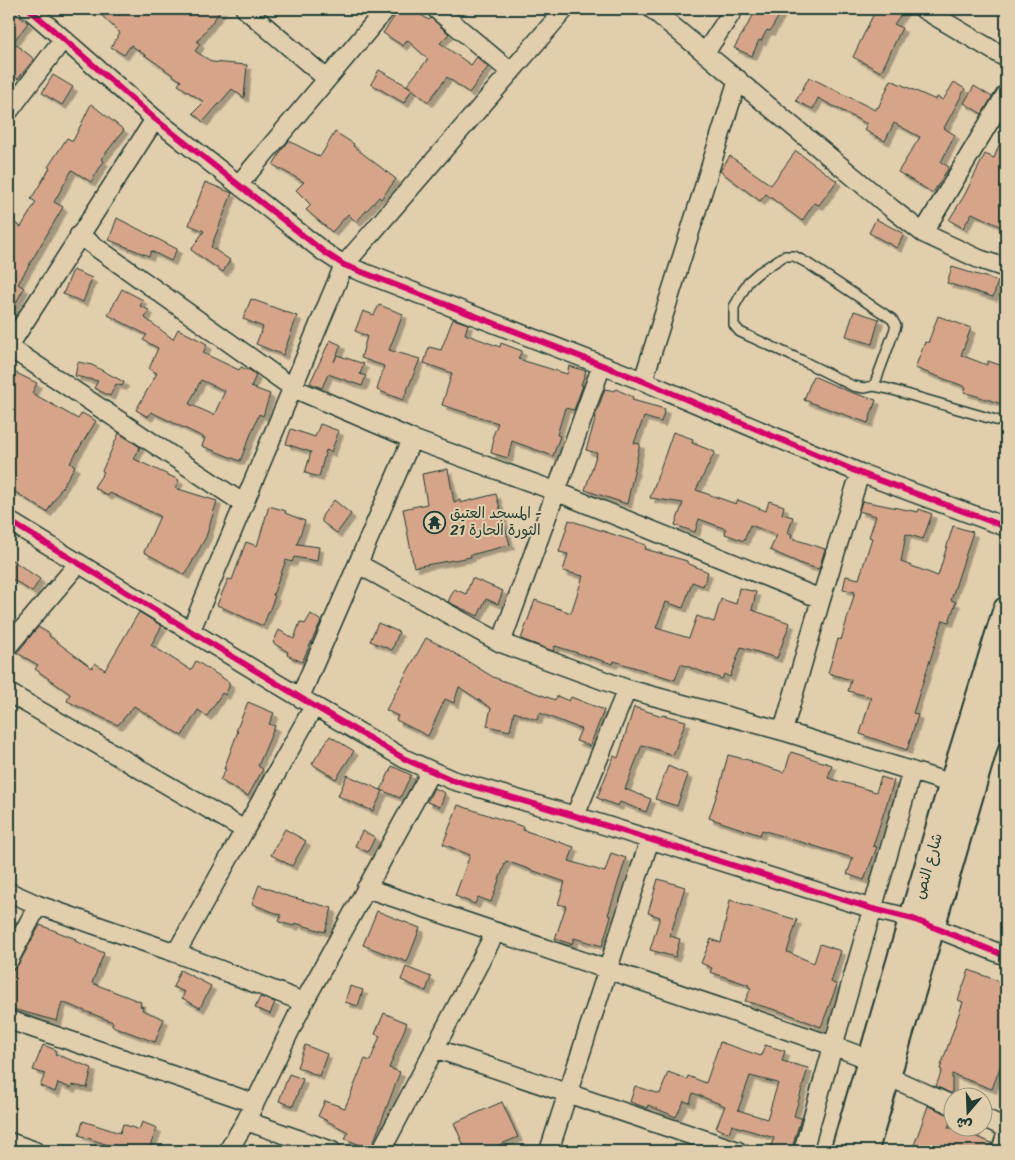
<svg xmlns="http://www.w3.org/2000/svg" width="1015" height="1160" font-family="Sriracha,'Playpen Sans Arabic',sans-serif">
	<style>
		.building { fill: #d6a589; stroke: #1f3d34; fill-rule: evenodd; filter: url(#shadow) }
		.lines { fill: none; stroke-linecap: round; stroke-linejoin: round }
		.service-casing { stroke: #1f3d34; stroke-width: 12 }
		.minor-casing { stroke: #1f3d34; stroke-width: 21 }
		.secondary-casing { stroke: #1f3d34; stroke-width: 29 }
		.service { stroke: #e1ceac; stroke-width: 9 }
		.minor { stroke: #e1ceac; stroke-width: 18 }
		.secondary { stroke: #e1ceac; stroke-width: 25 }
		.cycleway-casing { stroke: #e1ceac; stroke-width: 9 }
		.cycleway { stroke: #d6006c; stroke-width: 6 }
		.labels { text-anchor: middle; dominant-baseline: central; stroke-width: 4; stroke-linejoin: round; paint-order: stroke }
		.poi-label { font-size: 15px; fill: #1f3d34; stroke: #e1ceac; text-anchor: start }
		.street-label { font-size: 15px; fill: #1f3d34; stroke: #e1ceac }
	</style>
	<defs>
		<filter id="shadow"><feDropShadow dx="4.5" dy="4.5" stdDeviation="0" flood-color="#0004"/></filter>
	</defs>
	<rect width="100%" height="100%" fill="#e1ceac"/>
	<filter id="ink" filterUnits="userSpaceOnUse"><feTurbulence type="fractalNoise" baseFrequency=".02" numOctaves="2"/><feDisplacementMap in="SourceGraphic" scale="10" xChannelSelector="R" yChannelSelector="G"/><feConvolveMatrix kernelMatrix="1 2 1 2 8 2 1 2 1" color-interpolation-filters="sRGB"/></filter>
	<g filter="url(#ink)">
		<path class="building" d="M9,9L28,23L13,42L34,59L18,79L9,71Z
			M95,9H222L197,42L200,44L195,51L212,62L247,65L244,98L232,89L203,122L193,113L204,102L178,85L181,81L131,45L124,55L111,47L120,33Z
			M400,9H412L429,20L431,18L449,34L440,43L471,65L477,57L488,67L469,93L447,77L428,102L412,89L404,103L371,84L379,70L411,88L407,85L428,59L407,40L403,46L383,33Z
			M757,9H783L770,31L767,30L761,41L759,40L752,56L734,48Z
			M876,9H905L894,24L902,28L881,72L853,57Z
			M53,75L73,87L62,105L42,93Z
			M809,77L875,110L877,107L878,108L891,80L936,100L937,97L943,100L954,82L965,89L944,128L955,135L941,162L949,167L933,193L898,172L920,137L894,123L885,141L864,130L867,124L818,98L813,109L796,101Z
			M974,86L992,97L982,114L964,103Z
			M91,104L124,130L101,159L104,161L91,182L72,170L54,202L63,207L18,284L24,288L9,316V230L13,222L21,227L36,202L31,199L50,168L48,167L67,138L73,141Z
			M1005,130L1006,229L972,213L963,228L949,220L964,196L985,154L994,158Z
			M335,132L354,144L353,146L396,179L381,199L379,197L356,222L348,214L332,232L306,210L311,205L296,190L304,182L273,165L281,151L289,141L320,157Z
			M796,151L837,181L819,205L814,203L802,221L766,194L760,201L720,171L730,156L771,185Z
			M205,182L232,193L211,247L230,260L223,272L191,250L204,231L189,225Z
			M117,218L177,249L171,261L151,251L149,256L109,240Z
			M876,219L904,234L897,248L869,233Z
			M952,267L998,281L993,297L947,283Z
			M73,270L92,278L83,302L63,294Z
			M122,289L143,300L140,306L149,310L145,318L173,339L178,329L207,344L203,353L239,370L241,367L251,371L256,375L251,387L270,394L263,416L259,414L240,461L202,446L205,438L151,412L148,417L136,410L157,373L149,369L158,348L143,340L147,335L108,315ZM201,380L225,391L214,415L189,404Z
			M251,299L297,316L283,355L256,344L263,327L243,319Z
			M379,305L403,314L389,350L420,359L403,400L377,390L384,366L361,358L367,336L355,331L363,311L374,315Z
			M854,311L879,319L872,344L846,336Z
			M938,316L971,328L961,355L987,365L988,361L1006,367V391L1002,404L964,392L966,387L915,368L925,342L928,343Z
			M453,319L468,324L465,334L500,347L501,343L522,351L518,359L567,374L569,366L586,371L581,385H583L574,410L565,408L557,435L560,436L553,456L512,441L508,458L491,453L494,439L492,438L498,423L442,405L452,373L424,363L429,347L441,350Z
			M330,340L341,345L334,362L337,355L364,364L360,374L366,376L362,386L328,374L322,388L310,383Z
			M78,362L92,365L124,382L122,386L116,384L110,396L94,388L98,381L75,376Z
			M12,371L37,383L32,393L78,419L82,413L96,421L70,463L75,466L47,512L9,488V378Z
			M813,376L850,392L876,400L868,423L804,400Z
			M605,389L615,391L616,389L633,397L632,400L665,409L661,422L644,417L634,443L640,444L627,504L585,490L597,453L586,450L596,417H595Z
			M320,424L339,431L331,452L326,450L319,477L305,473L311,452L286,444L291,429L315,437Z
			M673,432L693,439L692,443L715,452L696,490L736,504L738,500L766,511L769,501L784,506L782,514L793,517L788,533L792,534L791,538L825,549L819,569L804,565L770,550L777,535L750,525L744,541L725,534L726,529L699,519L695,532L675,525L683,503L650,498Z
			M119,433L140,447L134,459L179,480L175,488L217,501L206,537L185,575L144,552L160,516L110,493L108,496L94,487L104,472L102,471Z
			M448,469L454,502L460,500V503L496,494L510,545L470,555L471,557L414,567L403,509L427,504L422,474Z
			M334,500L351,514L337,533L322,522V516Z
			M862,501L918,512L919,509L932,514L923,539L906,534L901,562L938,576L953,526L973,532L951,600L956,602L949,622L943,620L913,713L918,715L907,750L860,734L871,697L848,691L851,680L828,673L838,639L841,640L855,592L843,589L846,576L859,579L872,538L869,537L876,516L859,511Z
			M269,506L286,511L285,513L305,521L297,544L319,547L317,561L294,557L292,562L286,560L273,595L275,596L263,626L217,605L228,579L232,580L246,542L257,546Z
			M569,520L646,545L645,549L687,561V563L708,572L703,586L692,582L683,608L666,602L656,628L689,638L697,616L714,622L721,599L736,604L739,588L756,592L752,610L790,623L777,658L741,647L730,677L724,674L722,679L681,664L675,680L614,661L613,664L555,646L553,651L521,639L535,600L571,613L583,576L563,571L568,554L559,552Z
			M9,558L40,579L32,592L9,577Z
			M472,578L503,591L498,604L486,599L478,616L448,602L454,589L466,594Z
			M139,612L162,626L151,645L191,670L196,661L229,682V687L225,695L222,693L207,716L198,710L182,736L134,706L118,725L67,701L70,694L35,669L38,665L17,653L38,627L50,634L49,636L92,668L95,663L105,670Z
			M311,614L321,621L302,662L287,655L288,652L273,643L279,630L294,639L300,622L305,624Z
			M378,623L399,632L392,650L370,641Z
			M426,638L446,648L493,677L555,700L557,696L569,701L571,697L604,710L590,746L576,741L581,729L540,713L537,720L514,712L510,731L487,726L491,708L459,687L454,703L445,699L428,736L396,720L398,716L386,710Z
			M248,702L274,713L269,724L275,726L258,766L263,769L248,796L220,780L226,769H224L238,731H236Z
			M634,707L662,716L663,715L686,721L673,755L642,745L625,789L651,799L646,812L620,802L618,806L597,798L614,756L618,758Z
			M330,736L354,751L336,779L312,764Z
			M791,752L832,765L828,778L876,792L881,777L894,781L873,846L877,847L864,880L847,874L853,858L762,830L760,835L709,818L721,782L728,755L752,761L751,762L783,772L785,771Z
			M392,766L411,775L400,798L381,790Z
			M668,766L688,775L677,806L655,799Z
			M347,775L383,791L373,811L338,796Z
			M434,788L445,793L440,807L427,802Z
			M458,805L524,827L523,830L574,847L569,861L605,872L611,853L626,858L608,915L611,916L602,946L574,938L572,944L555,939L566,906L558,904L565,882L506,861L491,902L478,897L475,904L455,896L470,855L443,844Z
			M285,829L306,841L292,866L271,855Z
			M362,831L375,837L368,852L355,846Z
			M658,879L685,887L670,936L680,939L675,957L650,950L660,917L648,913Z
			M259,885L287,896L332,908L325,932L295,923L294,926L279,922L281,915L252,904Z
			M730,900L797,920L787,952L814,963L820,944L841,951L831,982L837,985L821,1027L786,1013L745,1001L751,988L748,987L749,985L710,972L712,968L701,963L711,939L721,943Z
			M377,911L420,928L407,962L363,945Z
			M9,919L17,922L9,938Z
			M40,925L76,939L75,941L104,953L92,983L141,1002L140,1006L143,1007L142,1010L164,1019L155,1042L112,1026L113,1022L62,1002L57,1021L9,1008V971L14,969L18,965Z
			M406,967L431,977L426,991L401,980Z
			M180,970L211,986L200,1008L182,998L185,992L173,987Z
			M969,970L1006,984V1061L1003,1060L992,1089L952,1074V1094L936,1086L942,1070L940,1069L963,1002L958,1000Z
			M350,986L363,990L358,1006L345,1002Z
			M260,997L275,1002L270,1014L255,1008Z
			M384,1013L407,1023L389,1068L400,1072L371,1149L345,1139L348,1132L318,1116L325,1101L345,1108L365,1059L370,1061L380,1036L375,1034Z
			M720,1042L761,1056L765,1045L785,1051L782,1061L808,1068L794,1116L801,1118L791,1151H769L774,1138L732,1125L729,1133L716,1128L725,1106L693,1093L690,1103L684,1101L676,1117L648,1105L647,1108L630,1102L635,1086L660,1094L668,1072L687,1079L688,1076L706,1083ZM750,1076L778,1083L767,1119L738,1110Z
			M43,1045L56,1050L55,1054L92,1068L87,1088L72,1085L71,1088L58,1083L55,1092L40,1086L45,1074L33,1070Z
			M305,1045L327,1054L319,1076L297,1067Z
			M289,1074L303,1079L293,1106L279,1101Z
			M502,1102L518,1137L485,1151H466L454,1123Z
			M928,1106L952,1116L948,1128H977L974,1136L992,1143L991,1151H912Z
			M83,1121L120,1133L123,1124L139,1130L142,1122L157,1128L148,1151H109L111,1146L79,1135Z"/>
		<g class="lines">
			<defs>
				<path id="service" d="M874,386L896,326L892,319L807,263L794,256H784L758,273L748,282L734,307V325L740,332L801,360L853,386L864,388L874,386L889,389L1006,423"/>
				<path id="minor" d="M29,9L155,119L324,252L344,265L643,381L860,473L1006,527
					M245,9L327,79
					M436,9L511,72
					M652,9L891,208L923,233L979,259L1006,268
					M923,9L1006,58
					M705,53L734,9
					M9,111L63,39
					M239,184L386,9
					M923,233L1006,94
					M79,235L293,388L412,439L555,491L821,599
					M9,346L155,119
					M9,347L244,504
					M643,381L738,79
					M9,521L314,706L405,759L452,780L575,816L873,909L913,919L1006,956
					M358,564L501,643L627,689L783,731L953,784
					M191,630L344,265L565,9
					M501,643L602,365
					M9,645L78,564
					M9,693L245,830
					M300,697L412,439
					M783,731L821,599L860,473
					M575,816L627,689
					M366,888L834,1046L871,1060
					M9,892L38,905L176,953L304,1002
					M176,953L314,706
					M9,960L38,905
					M9,1020L254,1103
					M434,1048L738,1151
					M887,1076L952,1105
					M982,1117L1006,1128
					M246,1121L332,1151
					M9,1142L35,1151
					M228,1151L246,1121L304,1002L431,771
					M381,1151L495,933
					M549,1151L650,839
					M803,1151L912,771
					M1001,1151L1006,1135"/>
				<path id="secondary" d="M844,1151L943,814L1006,610
					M865,1151L932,926L1006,672"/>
			</defs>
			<use href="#service" class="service-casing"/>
			<use href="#minor" class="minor-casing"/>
			<use href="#secondary" class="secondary-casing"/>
			<use href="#service" class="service"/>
			<use href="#minor" class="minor"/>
			<use href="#secondary" class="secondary"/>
			<defs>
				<path id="cycleway" d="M29,9L155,119L324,252L344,265L643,381L860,473L1006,527
					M9,521L314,706L405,759L452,780L575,816L873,909L913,919L1006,956"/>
			</defs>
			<use href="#cycleway" class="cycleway-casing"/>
			<use href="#cycleway" class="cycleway"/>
		</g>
	</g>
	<defs>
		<symbol id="temple-ring" viewBox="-11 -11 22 22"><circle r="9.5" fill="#e1ceac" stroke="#1f3d34" stroke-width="1.5"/><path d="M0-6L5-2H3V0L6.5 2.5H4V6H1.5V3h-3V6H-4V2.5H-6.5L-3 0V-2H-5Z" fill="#1f3d34"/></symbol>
	</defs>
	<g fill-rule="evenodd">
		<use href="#temple-ring" x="422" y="510" width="25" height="25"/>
	</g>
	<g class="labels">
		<g class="poi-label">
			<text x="450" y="513">المسجد العتيق -<tspan x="450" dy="17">الثورة الحارة 21</tspan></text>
		</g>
		<g class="street-label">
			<text transform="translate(928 866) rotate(-74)">شارع النص</text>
		</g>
	</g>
	<rect width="1015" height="1160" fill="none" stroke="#e1ceac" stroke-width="30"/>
	<rect x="15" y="15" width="985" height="1130" fill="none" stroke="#1f3d34" stroke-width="2" filter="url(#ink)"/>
	<g transform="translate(968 1112) rotate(199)"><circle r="24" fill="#e1ceac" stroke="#93947c"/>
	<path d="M0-4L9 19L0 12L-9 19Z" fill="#1f3d34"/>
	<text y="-8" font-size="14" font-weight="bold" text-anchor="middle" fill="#1f3d34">ش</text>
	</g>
</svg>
